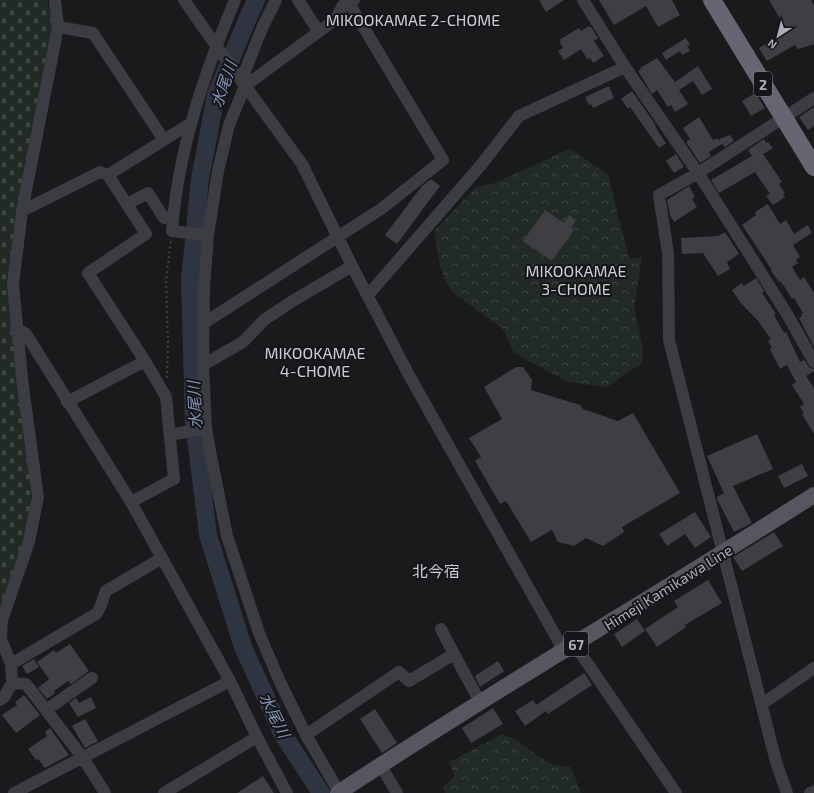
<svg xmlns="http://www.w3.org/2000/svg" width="814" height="793" font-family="'Exo 2','Noto Sans JP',sans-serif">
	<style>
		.forest { fill: url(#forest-crowns) }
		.cemetery { fill: url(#cemetery-stones) }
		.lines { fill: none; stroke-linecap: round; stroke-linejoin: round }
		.river { stroke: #2e3440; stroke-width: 18 }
		.building { fill: #3f3e43 }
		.path { stroke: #404048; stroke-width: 2; stroke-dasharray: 2 3; stroke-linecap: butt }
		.minor { stroke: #3c3c43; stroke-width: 12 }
		.major { stroke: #565660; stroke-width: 16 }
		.highway { stroke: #666672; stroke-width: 18 }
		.labels { text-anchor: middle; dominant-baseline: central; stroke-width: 4; stroke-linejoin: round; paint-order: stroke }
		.shield { fill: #151417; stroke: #7e7f8a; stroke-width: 1 }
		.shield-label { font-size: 14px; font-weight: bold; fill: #abadbb }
		.street-label { font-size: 15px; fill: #abadbb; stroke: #151417 }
		.neighbourhood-label { font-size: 16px; fill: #cccdd7; stroke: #151417 }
		.water-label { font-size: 16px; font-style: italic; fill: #8193b7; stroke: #151417 }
	</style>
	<defs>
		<pattern id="forest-crowns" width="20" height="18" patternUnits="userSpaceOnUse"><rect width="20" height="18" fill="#212a24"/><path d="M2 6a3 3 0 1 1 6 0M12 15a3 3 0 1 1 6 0" fill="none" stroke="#3f4642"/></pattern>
		<pattern id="cemetery-stones" width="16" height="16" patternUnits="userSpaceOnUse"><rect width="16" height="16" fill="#212a24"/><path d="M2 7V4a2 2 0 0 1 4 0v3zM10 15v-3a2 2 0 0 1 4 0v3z" fill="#3f4642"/></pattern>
	</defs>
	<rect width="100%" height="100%" fill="#1a191c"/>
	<path class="forest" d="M570,149L608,174L629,259L642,257L634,308L643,349L642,363L607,387L568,382L514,353L503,329L451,291L444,278L440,265L434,231L476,187L492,184Z
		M502,734L516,740L550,764L571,767L581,793H445L443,787L455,776L449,762Z"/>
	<path class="cemetery" d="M0,0H47L54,22L51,44L11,253L8,293L30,452L31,503L27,531L0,621Z"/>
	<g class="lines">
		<path class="river" d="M256,0L250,13L216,95L200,179L190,280L194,422L208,535L243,647L282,733L321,793"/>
	</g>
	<path class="building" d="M539,0H564L546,12Z
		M599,0H672L680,15L658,27L646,6L614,25Z
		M769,0H811L814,5V44L798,49L795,45L767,61L759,48L787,31Z
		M589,26V27H591L598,38L594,41L604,56L593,63L590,58L587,59L581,49L564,60L558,51L563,48L560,43L561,42L559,40L579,28L581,31Z
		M686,38L690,45L687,46L690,51L682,55L680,51L666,60L662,53Z
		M657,58L675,82L698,66L712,89L702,95L693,81L679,90L688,104L675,112L671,105L668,107L657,90L652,94L638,71L641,69L640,68Z
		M609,86L614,98L593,108L591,104L589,105L585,97Z
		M632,91L655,124L657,130L666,143L659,148L630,107L628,109L621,99Z
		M755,93L765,108L751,116L742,101Z
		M814,107V126L808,130L799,117Z
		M699,117L713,140L717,138L721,142L719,139L730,135L734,141L725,147L722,144L709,152L711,156L700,163L686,142L690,139L683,128Z
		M764,139L766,143L768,142L773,148L763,154L782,182L779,184L785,193L783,194L785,197L773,205L766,196L770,194L755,172L719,193L711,180L752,156L748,150Z
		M676,154L684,167L674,173L666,161Z
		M431,179L440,186L397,244L385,235L422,186Z
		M689,186L695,197L692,199L697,207L674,222L670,215L667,200Z
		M768,204L780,224L786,220L794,234L808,225L812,233L793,245L800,257L796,260L798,263L792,267L800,280L804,277L814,293V347L799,318L802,316L801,314L803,313L794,298L792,299L784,286L780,281L779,282L771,271L772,270L742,225L756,215L755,212Z
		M545,210L564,223L569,215L576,220L571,228L574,230L552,261L523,241Z
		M725,232L739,254L727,262L730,269L718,276L703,253L682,254L681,238L718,236Z
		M756,278L764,291L762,293L776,314L774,315L784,333L786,332L800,362L804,360L810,368L814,369V371L806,376L814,388V434L802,414L804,413L800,407L804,404L792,385L796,382L787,365L780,369L770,349L772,348L768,341L771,339L758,321L740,302L732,290L742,283L744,286Z
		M516,367H523L532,380L531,390L580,405L583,409L618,421L633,413L680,493L622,527L624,532L603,546L586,538L574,546L558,542L552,530L531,542L506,501L500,504L475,461L481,457L469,438L502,419L484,387Z
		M757,434L773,469L733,486L752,523L734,532L717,499V497L724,493L707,456Z
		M802,464L808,476L784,488L778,476Z
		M695,512L711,537L695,548L685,534L667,546L659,534Z
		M774,532L783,546L742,571L733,557Z
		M708,580L722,603L685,625L686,627L657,647L645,629L678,607L674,601Z
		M637,619L645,631L622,647L614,634Z
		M70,644L89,671L71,684L68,681L54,691L55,693L47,699L38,688L49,679L37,662L54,650L56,653Z
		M34,659L39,667L27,674L22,666Z
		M498,661L504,671L480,687L475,676Z
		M584,673L592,685L548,714L546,711L525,726L515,711L533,700L536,705Z
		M24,695L40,715L16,733L2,715L17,705L15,702Z
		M91,697L96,708L78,717L69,703L76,698L79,703Z
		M493,708L503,724L471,743L462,728Z
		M375,709L397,743L382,753L360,719Z
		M85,719L98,741L85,748L72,726Z
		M50,728L69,755L45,768L38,759L36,760L28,749L47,736L45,732Z
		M263,776L274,793H237Z"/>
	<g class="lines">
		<path class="path" d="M167,378L168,345L166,280L171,240"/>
		<path class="minor" d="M184,0L217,47L302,164L352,266L410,377L564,651
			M276,0L263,26L245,71V86L229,125L218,171L208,235L204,288L203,365L206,428L210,451L227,536L259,633L280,682L306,735L339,792
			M298,0L319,32
			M583,0L625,67L698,173L787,314L814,362
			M58,27L93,33L164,140
			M245,86L336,19L343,5L354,0
			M108,175L191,123
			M127,204L148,193L164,218L172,219
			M22,211L100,172L108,175L146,234L88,273L145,361L166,397L174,479L131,502
			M208,235L172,231C178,150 204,74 235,0
			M368,295L481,165L519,116L625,67
			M204,323L381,209L443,160L349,3
			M16,328L26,334L131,502L230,681L257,737L287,793
			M203,365L243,342L264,320L291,302L352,266
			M67,402L145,361
			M170,435L206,428
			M441,629L454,654
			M575,645L676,793
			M11,664L96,614C102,607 102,599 106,591L162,558
			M12,683L26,684L83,758L105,793
			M0,700L4,697L12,683L11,664L1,639L2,620L29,542L38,497L23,387L13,285L22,211L58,27L55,0
			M762,704L814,668
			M46,710L92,678
			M306,735L399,672L409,681L454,654L480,702
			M380,764L397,793
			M14,793L230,681
			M164,793L257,737
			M787,793L776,762L669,340L668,253L659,195L698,173L814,98
			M810,793L814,791"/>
		<path class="major" d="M338,793C494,690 656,596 814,495"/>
		<path class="highway" d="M712,0L814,167"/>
	</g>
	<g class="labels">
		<g class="shield">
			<rect x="754" y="72" width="18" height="24" rx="3"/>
			<rect x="564" y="632" width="24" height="24" rx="3"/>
		</g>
		<g class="shield-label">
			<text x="763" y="84">2</text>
			<text x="576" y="644">67</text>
		</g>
		<g class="street-label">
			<text transform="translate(668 587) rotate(-32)">Himeji Kamikawa Line</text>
		</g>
		<g class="neighbourhood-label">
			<text x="413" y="19">MIKOOKAMAE 2-CHOME</text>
			<text x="576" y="270">MIKOOKAMAE<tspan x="576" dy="18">3-CHOME</tspan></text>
			<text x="315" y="352">MIKOOKAMAE<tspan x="315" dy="18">4-CHOME</tspan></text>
			<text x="436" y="570">北今宿</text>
		</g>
		<g class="water-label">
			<text transform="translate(223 84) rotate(-71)">水尾川</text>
			<text transform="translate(194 405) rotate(-93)">水尾川</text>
			<text transform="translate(275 715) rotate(64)">水尾川</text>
		</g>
	</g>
	<g transform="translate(778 36) rotate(216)" stroke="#151417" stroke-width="3" paint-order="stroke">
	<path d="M0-3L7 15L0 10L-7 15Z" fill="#abadbb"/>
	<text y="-6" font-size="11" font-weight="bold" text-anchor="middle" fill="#abadbb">N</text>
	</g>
</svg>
